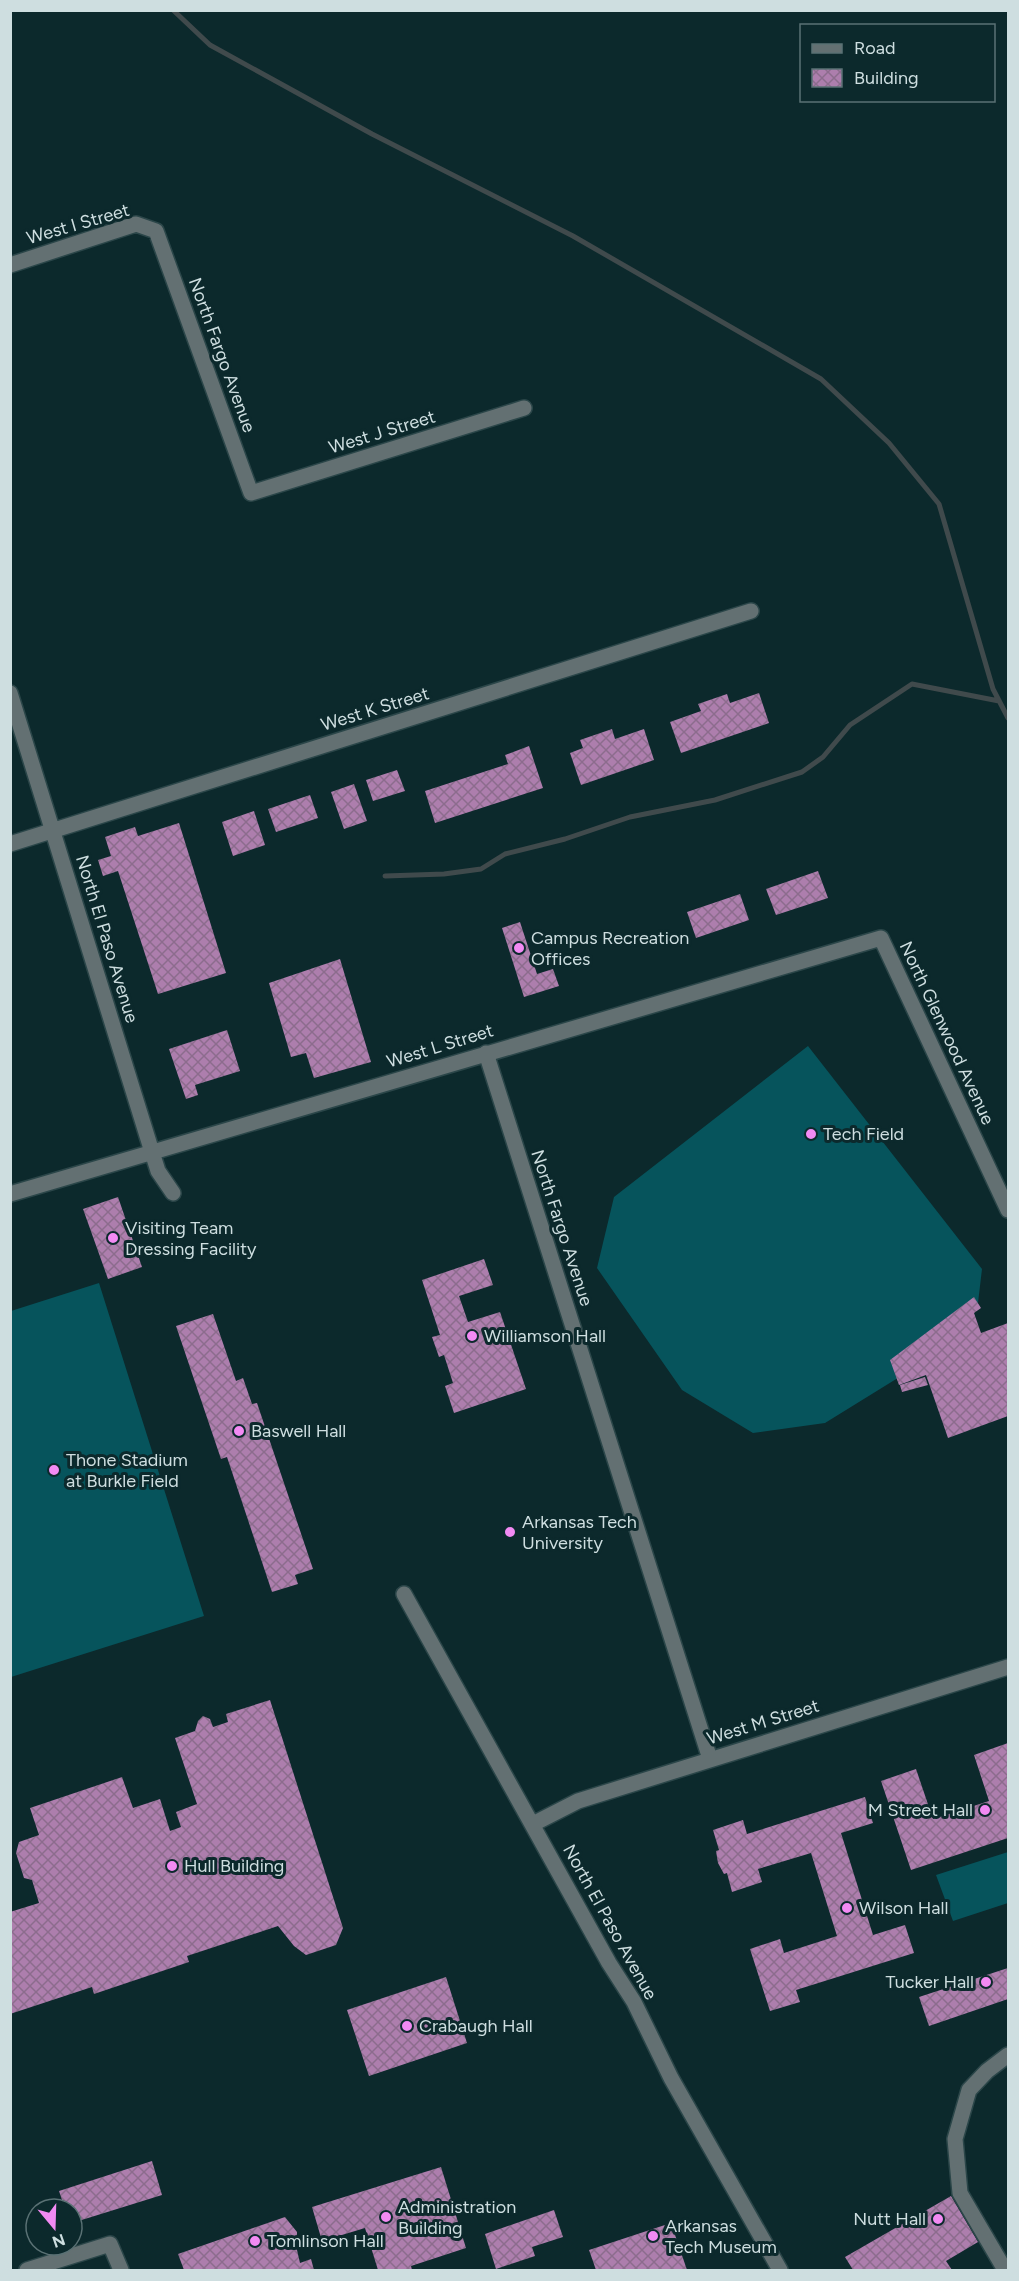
<svg xmlns="http://www.w3.org/2000/svg" width="1019" height="2281" font-family="Figtree,sans-serif">
	<style>
		.pitch { fill: #06545c }
		.lines { fill: none; stroke-linecap: round; stroke-linejoin: round }
		.stream { stroke: #404a4c; stroke-width: 5 }
		.building { fill: url(#building-cross-hatch) }
		.minor-casing { stroke: #2b4649; stroke-width: 18 }
		.minor { stroke: #637072; stroke-width: 15 }
		.poi-dot { fill: #f28af3; stroke: #0c292c; stroke-width: 2 }
		.labels { text-anchor: middle; dominant-baseline: central; stroke-width: 6; stroke-linejoin: round; paint-order: stroke }
		.street-label { font-size: 18px; fill: #cedee0; stroke: #0c292c }
		.poi-label { font-size: 18px; fill: #cedee0; stroke: #0c292c; text-anchor: start }
	</style>
	<defs>
		<pattern id="building-cross-hatch" width="8" height="8" patternUnits="userSpaceOnUse" patternTransform="scale(1.5)"><rect width="8" height="8" fill="#ad7ead"/><path d="M0 0l8 8M0 8l8-8" fill="none" stroke="#8c6c8d"/></pattern>
	</defs>
	<rect width="100%" height="100%" fill="#0c292c"/>
	<path class="pitch" d="M808,1046L982,1269L978,1303L914,1368L825,1423L753,1433L682,1390L597,1268L614,1197Z
		M99,1283L204,1616L11,1677V1311Z
		M1008,1852V1903L953,1921L936,1875Z"/>
	<g class="lines">
		<path class="stream" d="M173,10L210,45L372,134L573,236L821,379L889,443L939,504L993,689L1008,718
			M385,876L444,874L481,869L505,854L565,839L630,817L715,800L802,772L823,757L850,725L912,684L999,701"/>
	</g>
	<path class="building" d="M759,693L769,723L681,753L670,722L701,711L698,704L727,694L730,703Z
		M612,729L615,739L644,729L654,760L581,785L570,753L583,748L580,740Z
		M529,746L543,788L435,823L425,791L508,764L505,755Z
		M397,770L405,791L373,801L366,780Z
		M354,784L367,821L344,829L331,792Z
		M310,795L318,818L276,832L268,809Z
		M254,811L265,845L233,856L222,822Z
		M179,823L226,973L158,994L118,871L103,876L98,860L111,856L105,837L135,827L138,836Z
		M818,871L828,898L776,915L766,889Z
		M740,894L749,920L696,938L687,912Z
		M520,922L537,974L553,969L559,986L524,997L502,928Z
		M340,959L371,1062L314,1078L306,1053L291,1057L269,983Z
		M227,1030L240,1071L195,1085L198,1095L186,1099L169,1049Z
		M118,1197L142,1267L108,1279L83,1209Z
		M484,1259L493,1285L459,1296L468,1322L500,1312L526,1389L454,1413L445,1386L453,1383L444,1355L439,1357L432,1337L440,1335L422,1280Z
		M974,1297L981,1308L974,1313L981,1333L1008,1323V1416L948,1438L926,1375L899,1385L890,1360Z
		M213,1314L236,1381L243,1378L252,1404L257,1403L313,1569L295,1575L298,1584L272,1592L227,1457L221,1459L176,1326Z
		M925,1377L928,1385L902,1392L900,1385Z
		M270,1700L343,1928L336,1945L306,1955L294,1946L278,1926L187,1956L189,1962L94,1994L92,1987L10,2014V1912L39,1903L32,1880L24,1878L16,1853L19,1842L39,1835L30,1808L122,1777L133,1808L160,1799L170,1831L181,1827L176,1812L197,1804L175,1738L195,1731L198,1721L203,1716L210,1719L213,1727L228,1722L226,1714Z
		M1008,1743V1838L911,1870L881,1781L916,1769L933,1819L989,1801L974,1755Z
		M865,1797L873,1823L841,1833L873,1935L905,1925L914,1953L796,1990L800,2002L770,2011L750,1949L780,1939L784,1953L837,1936L811,1853L758,1869L762,1882L732,1892L727,1873L724,1874L718,1863L716,1851L719,1850L713,1830L743,1820L747,1834Z
		M1008,1968V1999L929,2026L919,1997Z
		M446,1977L467,2043L369,2076L347,2010Z
		M152,2161L162,2195L72,2223V2209H65L59,2191Z
		M441,2167L466,2248L411,2266L412,2270H378L365,2228L322,2241L312,2207Z
		M951,2196L978,2242L946,2261L952,2270H853L845,2257Z
		M554,2210L563,2237L532,2247L535,2256L496,2269L485,2234Z
		M285,2217L297,2232V2250L300,2263L311,2259L314,2270H184L178,2254Z
		M671,2223L687,2270H596L589,2250Z"/>
	<g class="lines">
		<defs>
			<path id="minor" d="M10,265L136,224L156,231L251,493L524,408
				M10,693L152,1152L158,1171L173,1193
				M10,844L751,611
				M486,1053L710,1759
				M10,1194L881,938L1008,1210
				M404,1594L609,1963L634,2002L671,2078L780,2270
				M533,1824L578,1801L1008,1667
				M27,2270L110,2244L121,2270
				M1005,2270L960,2193L955,2139L969,2090L987,2071L1008,2055"/>
		</defs>
		<use href="#minor" class="minor-casing"/>
		<use href="#minor" class="minor"/>
	</g>
	<g class="poi-dot">
		<circle cx="519" cy="948" r="6"/>
		<circle cx="811" cy="1134" r="6"/>
		<circle cx="113" cy="1238" r="6"/>
		<circle cx="472" cy="1336" r="6"/>
		<circle cx="239" cy="1431" r="6"/>
		<circle cx="54" cy="1470" r="6"/>
		<circle cx="510" cy="1532" r="6"/>
		<circle cx="985" cy="1810" r="6"/>
		<circle cx="172" cy="1866" r="6"/>
		<circle cx="847" cy="1908" r="6"/>
		<circle cx="986" cy="1982" r="6"/>
		<circle cx="407" cy="2026" r="6"/>
		<circle cx="386" cy="2217" r="6"/>
		<circle cx="938" cy="2219" r="6"/>
		<circle cx="653" cy="2236" r="6"/>
		<circle cx="255" cy="2241" r="6"/>
	</g>
	<g class="labels">
		<g class="street-label">
			<text transform="translate(78 224) rotate(-16)">West I Street</text>
			<text transform="translate(222 355) rotate(70)">North Fargo Avenue</text>
			<text transform="translate(382 432) rotate(-17)">West J Street</text>
			<text transform="translate(375 709) rotate(-17)">West K Street</text>
			<text transform="translate(107 939) rotate(73)">North El Paso Avenue</text>
			<text transform="translate(947 1033) rotate(65)">North Glenwood Avenue</text>
			<text transform="translate(440 1046) rotate(-17)">West L Street</text>
			<text transform="translate(562 1228) rotate(72)">North Fargo Avenue</text>
			<text transform="translate(763 1722) rotate(-17)">West M Street</text>
			<text transform="translate(610 1922) rotate(61)">North El Paso Avenue</text>
		</g>
		<g class="poi-label">
			<text x="531" y="938">Campus Recreation<tspan x="531" dy="21">Offices</tspan></text>
			<text x="823" y="1134">Tech Field</text>
			<text x="125" y="1228">Visiting Team<tspan x="125" dy="21">Dressing Facility</tspan></text>
			<text x="484" y="1336">Williamson Hall</text>
			<text x="251" y="1431">Baswell Hall</text>
			<text x="66" y="1460">Thone Stadium<tspan x="66" dy="21">at Burkle Field</tspan></text>
			<text x="522" y="1522">Arkansas Tech<tspan x="522" dy="21">University</tspan></text>
			<text x="973" y="1810" text-anchor="end">M Street Hall</text>
			<text x="184" y="1866">Hull Building</text>
			<text x="859" y="1908">Wilson Hall</text>
			<text x="974" y="1982" text-anchor="end">Tucker Hall</text>
			<text x="419" y="2026">Crabaugh Hall</text>
			<text x="398" y="2207">Administration<tspan x="398" dy="21">Building</tspan></text>
			<text x="926" y="2219" text-anchor="end">Nutt Hall</text>
			<text x="665" y="2226">Arkansas<tspan x="665" dy="21">Tech Museum</tspan></text>
			<text x="267" y="2241">Tomlinson Hall</text>
		</g>
	</g>
	<rect width="1019" height="2281" fill="none" stroke="#cedee0" stroke-width="24"/>
	<rect x="800" y="24" width="195" height="78" fill="#0c292c" stroke="#5a7174" stroke-width="1.5"/>
	<rect x="812" y="44" width="30" height="9" fill="#637072" stroke="#5a7174" stroke-width="1.5"/>
	<text x="854" y="54" font-size="18" fill="#cedee0">Road</text>
	<rect x="812" y="69" width="30" height="18" fill="url(#building-cross-hatch)" stroke="#5a7174" stroke-width="1.5"/>
	<text x="854" y="84" font-size="18" fill="#cedee0">Building</text>
	<g transform="translate(54 2227) rotate(161)"><circle r="28" fill="#0c292c" stroke="#5a7174" stroke-width="1.5"/>
	<path d="M0-4.5L10 22L0 15L-10 22Z" fill="#f28af3"/>
	<text y="-9" font-size="16" font-weight="bold" text-anchor="middle" fill="#cedee0">N</text>
	</g>
</svg>
